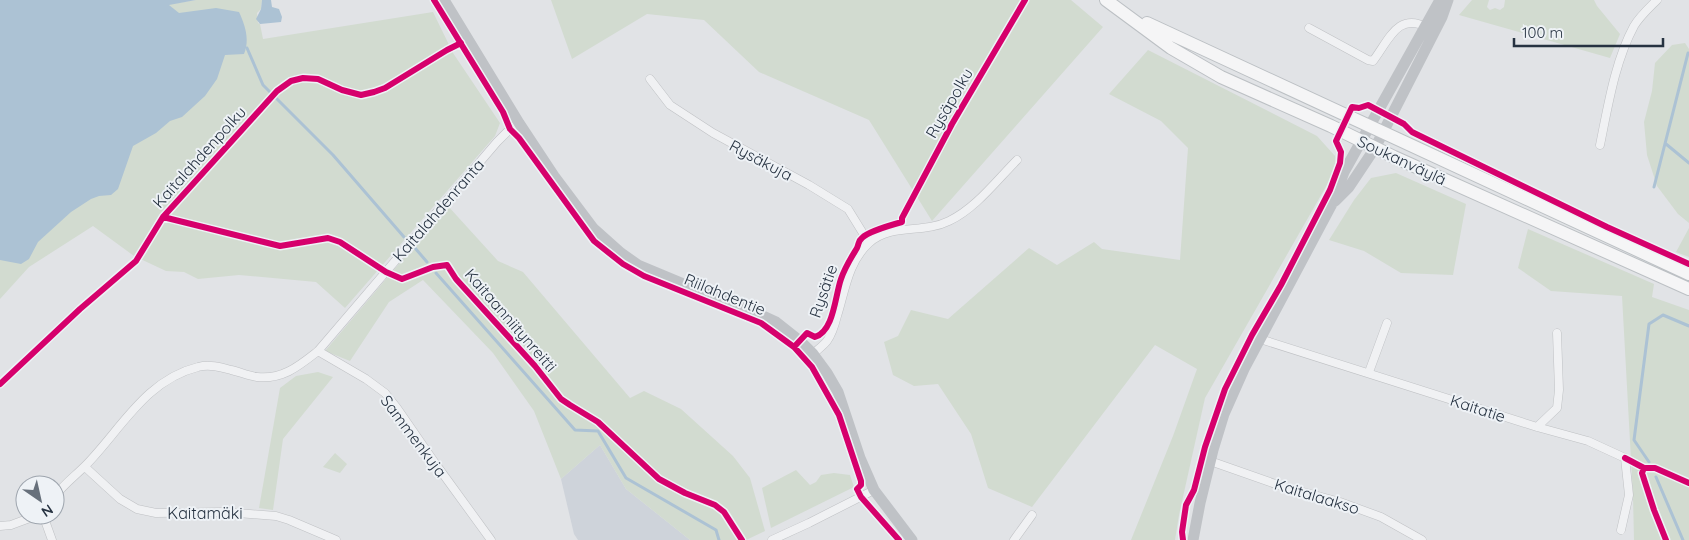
<svg xmlns="http://www.w3.org/2000/svg" width="1689" height="540" font-family="Quicksand,sans-serif">
	<style>
		.built { fill: #ced3da }
		.green { fill: #d2dbd0 }
		.water { fill: #acc2d4 }
		.lines { fill: none; stroke-linecap: round; stroke-linejoin: round }
		.stream { stroke: #acc2d4; stroke-width: 3 }
		.street-casing { stroke: #bfc1c4; stroke-width: 9 }
		.primary-casing { stroke: #bcc0c4; stroke-width: 14 }
		.street { stroke: #f0f1f3; stroke-width: 8 }
		.secondary { stroke: #bfc2c6; stroke-width: 11 }
		.primary { stroke: #f5f5f6; stroke-width: 12 }
		.cycleway-casing { stroke: #eef2f6; stroke-width: 9 }
		.cycleway { stroke: #d6006c; stroke-width: 6 }
		.labels { text-anchor: middle; dominant-baseline: central; stroke-width: 4; stroke-linejoin: round; paint-order: stroke }
		.street-label { font-size: 16px; fill: #263241; stroke: #eef2f6 }
	</style>
	<rect width="100%" height="100%" fill="#e1e3e6"/>
	<path class="built" d="M600,445L626,489L690,540H578L574,534L561,479Z"/>
	<path class="green" d="M196,0H262L261,9L257,13L258,23L260,24L263,39L433,12L453,53L500,123L495,136L345,308L316,282L239,275L198,279L184,272L166,271L134,256L93,226L29,267L0,299V105L111,13Z
		M551,0H1071L1103,27L932,221L869,120L759,72L704,20L647,14L572,59Z
		M1472,0H1489L1487,7L1490,10L1495,8L1500,10L1504,7L1505,0H1594L1597,6L1620,34L1610,58L1459,15Z
		M1685,43L1689,49V223L1678,214L1657,186L1647,155L1644,122L1652,91L1655,63L1672,45Z
		M1148,50L1317,136L1335,156L1336,169L1205,398L1179,515L1175,540H1131L1173,436L1197,369L1155,345L1032,507L988,488L971,434L938,384L914,386L893,375L884,342L898,336L911,310L948,319L1029,248L1057,265L1094,242L1102,249L1180,260L1188,148L1161,121L1109,94Z
		M1396,173L1466,204L1453,275L1401,273L1364,251L1329,240L1354,200L1371,178Z
		M448,206L498,261L523,272L630,398L644,391L681,409L733,456L750,478L765,531L746,540H690L626,489L600,445L561,479L534,411L493,353L423,280L389,302L350,361L325,351Z
		M1689,228V257L1676,252Z
		M1528,229L1654,284L1652,297L1689,310V540H1634L1633,496L1622,296L1551,291L1518,268Z
		M318,372L333,377L283,439L273,510L259,508L280,388L296,376Z
		M335,453L347,464L340,473L323,467Z
		M796,470L810,485L816,482L821,475L834,473L850,475L854,487L771,528L762,488Z"/>
	<path class="water" d="M0,0H196L169,5L179,13L216,8L239,12C245,25 250,39 244,54L225,55L217,79L205,96L182,117L170,121L156,133L133,146L118,189L111,195L99,196L91,199L71,212L38,242L29,259L21,264L0,260Z
		M262,0H271L272,7L279,9L282,17L281,22L260,24L256,19L261,9Z"/>
	<g class="lines">
		<path class="stream" d="M247,48L263,85L333,155L404,237
			M1666,144L1689,163
			M1654,187L1688,53
			M415,248L427,262
			M436,273L575,430L598,431L626,478L716,530L719,540
			M1649,462L1634,440L1649,324L1663,315L1689,326
			M1656,477L1683,540"/>
		<defs>
			<path id="street" d="M1309,28L1368,60L1373,61C1389,40 1398,11 1428,28
				M650,79L670,105L713,133L809,185L848,209L869,243
				M1600,145C1608,106 1615,61 1634,26C1640,16 1649,8 1657,0
				M1260,339L1537,427L1588,441L1625,458L1629,495L1621,530
				M318,351L366,379L385,393L397,408L435,463L491,540
				M813,354C817,350 823,346 827,341C832,334 835,324 837,316C845,291 848,262 869,243C891,223 923,234 949,221C976,208 996,181 1017,160
				M1369,372L1387,323
				M1537,427L1557,408L1559,390L1557,333
				M1210,461L1281,486L1340,502L1381,517L1422,540
				M85,467L120,499L137,509L156,513L226,512L276,516L289,520L336,540
				M55,496C64,484 75,476 85,466C120,431 145,380 198,367C209,364 220,367 231,370C240,372 249,376 257,377C283,380 300,365 318,351L497,142L510,129L519,123
				M43,515L52,540
				M0,526L11,525L38,515
				M772,540L809,523L874,490
				M1014,540L1032,515"/>
			<path id="primary" d="M1106,0L1171,48L1221,77L1331,126L1394,157L1689,289
				M1147,23L1689,274"/>
		</defs>
		<use href="#street" class="street-casing"/>
		<use href="#primary" class="primary-casing"/>
		<use href="#street" class="street"/>
		<path class="secondary" d="M444,0L519,123L554,176L593,228L621,253L638,265L722,300L750,310L776,322L800,341L813,354L827,373L838,392L860,458L874,490L912,540
			M1335,201L1349,187L1375,148L1442,17L1448,0
			M1193,540L1200,503L1213,450L1224,414L1244,369L1332,204L1344,172L1440,0"/>
		<use href="#primary" class="primary"/>
		<defs>
			<path id="cycleway" d="M434,0L503,112L510,129L519,138L594,241L623,264L644,276L761,323L794,347L812,367L839,415L861,481V485L857,489L861,497L899,540
				M163,217L280,246L328,238L340,242L386,272L402,279L433,267L447,265L456,279L535,366L561,399L570,405L598,422L659,479L685,493L715,505L724,512L742,540
				M794,347L807,333L815,337C834,331 835,296 841,279C845,267 851,258 857,248C859,244 858,241 862,238C869,231 891,225 902,222V218L952,124L1025,0
				M0,384L80,309L136,261L163,217L277,91L291,81L303,78L318,79L342,90L361,95L374,92L385,88L447,50L461,43
				M1625,458L1644,468H1655L1689,483
				M1644,468L1642,473L1654,510L1666,540
				M1183,540L1182,532L1186,505L1194,490L1205,447L1225,389L1252,335L1281,285L1330,190L1340,163L1341,152L1336,141L1352,107L1359,108L1368,105L1404,124L1412,132L1607,227L1689,264"/>
		</defs>
		<use href="#cycleway" class="cycleway-casing"/>
		<use href="#cycleway" class="cycleway"/>
	</g>
	<g class="labels">
		<g class="street-label">
			<text transform="translate(949 103) rotate(-60)">Rysäpolku</text>
			<text transform="translate(199 157) rotate(-48)">Kaitalahdenpolku</text>
			<text transform="translate(761 160) rotate(28)">Rysäkuja</text>
			<text transform="translate(1402 160) rotate(25)">Soukanväylä</text>
			<text transform="translate(438 210) rotate(-49)">Kaitalahdenranta</text>
			<text transform="translate(823 291) rotate(-71)">Rysätie</text>
			<text transform="translate(725 294) rotate(22)">Riilahdentie</text>
			<text transform="translate(511 320) rotate(49)">Kaitaanniitynreitti</text>
			<text transform="translate(1478 408) rotate(18)">Kaitatie</text>
			<text transform="translate(414 436) rotate(53)">Sammenkuja</text>
			<text transform="translate(1317 496) rotate(17)">Kaitalaakso</text>
			<text x="205" y="513">Kaitamäki</text>
		</g>
	</g>
	<g transform="translate(40 500) rotate(146)"><circle r="24" fill="#eef2f6" stroke="#9ea5ae"/>
	<path d="M0-4L9 19L0 12L-9 19Z" fill="#67707b"/>
	<text y="-8" font-size="14" font-weight="bold" text-anchor="middle" fill="#263241">N</text>
	</g>
	<path d="M1514 38v8h149v-8" fill="none" stroke="#263241" stroke-width="2.5"/>
	<text x="1522" y="38" font-size="15" fill="#263241" stroke="#eef2f6" stroke-width="4" paint-order="stroke">100 m</text>
</svg>
